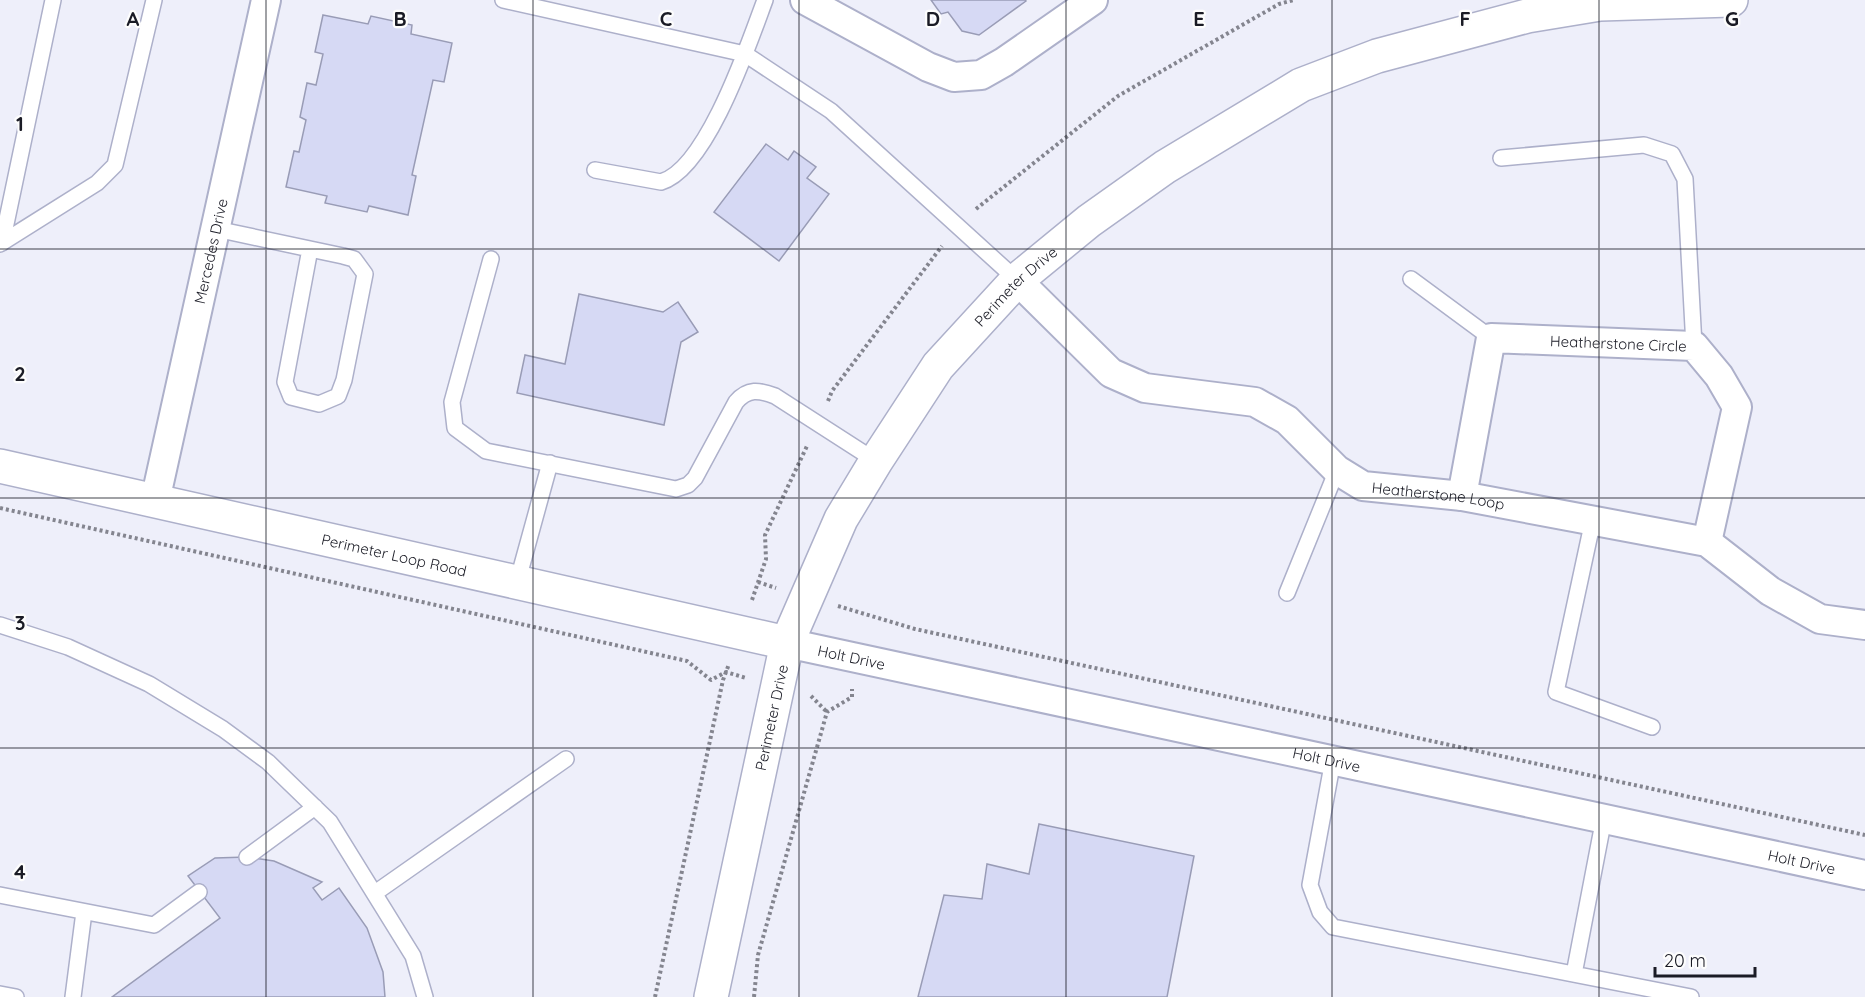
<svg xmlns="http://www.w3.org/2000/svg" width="1865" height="997" font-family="Quicksand,sans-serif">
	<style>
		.building { fill: #d6d9f4; stroke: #999cb6; stroke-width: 1.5 }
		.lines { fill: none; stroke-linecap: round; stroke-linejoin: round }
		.service-casing { stroke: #adb0ca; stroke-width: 18 }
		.minor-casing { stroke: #adb0ca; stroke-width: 32 }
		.tertiary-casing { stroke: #adb0ca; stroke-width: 36 }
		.secondary-casing { stroke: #adb0ca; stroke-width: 36 }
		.path { stroke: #84858f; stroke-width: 4; stroke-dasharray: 3 3; stroke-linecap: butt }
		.service { stroke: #fff; stroke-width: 15 }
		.minor { stroke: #fff; stroke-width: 28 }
		.tertiary { stroke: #fff; stroke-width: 33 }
		.secondary { stroke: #fff; stroke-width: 33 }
		.grid { fill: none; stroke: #1a1b25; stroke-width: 1.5; stroke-opacity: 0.55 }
		.labels { text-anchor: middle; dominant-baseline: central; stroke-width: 4.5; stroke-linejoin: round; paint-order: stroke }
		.street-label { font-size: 15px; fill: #1a1b25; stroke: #fdfdfd }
		.grid-label { font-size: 20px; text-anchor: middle; font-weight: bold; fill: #1a1b25; stroke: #fdfdfd; stroke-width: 4.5; stroke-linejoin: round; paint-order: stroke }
	</style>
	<rect width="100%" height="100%" fill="#eeeffa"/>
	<path class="building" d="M931,0H1025L1026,1L979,35L962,31L948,12L941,14Z
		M323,15L368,24L371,16L412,25L411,34L452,43L444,82L433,80L412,175L416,176L408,215L369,206L367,212L325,203L327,196L286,187L294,151L299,152L306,120L300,117L307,83L316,85L323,54L315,52Z
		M766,144L788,160L794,151L816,167L807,178L829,194L779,261L714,212Z
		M579,294L663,312L678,302L698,332L681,342L664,425L517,393L525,355L565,364Z
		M1039,824L1194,856L1167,997H918L944,895L982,899L987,864L1029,874Z
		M247,857L274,861L322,882L313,888L322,900L339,888L367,928L383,972L385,997H112L220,918L188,876L215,858Z"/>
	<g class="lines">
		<defs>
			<path id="service" d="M503,0L745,54L831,111L1017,280
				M1501,158L1644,145L1672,154L1685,179L1694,346
				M595,170L661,182C707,169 749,43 765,0
				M216,229L343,256L354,259L365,274L344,380L338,396L319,404L291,397L285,382L310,249
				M2,243L53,0
				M0,244L97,183L115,165L154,0
				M491,259L452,402L455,428L486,451L676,489L688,485L695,478L736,402C748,388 759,390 775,396L876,461
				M1411,279L1491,338
				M1593,520L1556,692L1652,727
				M517,583L550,463
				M1287,593L1337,470
				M0,625L68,647L149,684L223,729L268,762L330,822L413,956L425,997
				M1333,760L1310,885L1320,912L1333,927L1691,997
				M247,857L315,807
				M375,893L566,759
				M0,895L154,925L199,892
				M1574,974L1604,818
				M0,994L16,997
				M73,997L84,912"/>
			<g id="minor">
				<path d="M805,0L928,67L954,77L981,75L1004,62L1093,0"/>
				<path id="s1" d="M1017,280L1111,373L1145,388L1255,402L1287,420L1337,470L1363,486L1462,496L1707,542L1770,591L1820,619L1865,625"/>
				<path id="s2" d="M1462,496L1491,338L1694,346L1719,376L1737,407L1707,542"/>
				<path id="s3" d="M155,501L266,0"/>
				<path id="s4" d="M787,643L1865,875"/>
			</g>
			<g id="tertiary">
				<path id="s5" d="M0,466L787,643"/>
			</g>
			<g id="secondary">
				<path id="s6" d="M711,997L787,643L841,519L876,461L938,366L1017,280L1089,221L1165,167L1301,85L1377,56L1527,16L1600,4L1731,0"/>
			</g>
		</defs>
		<use href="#service" class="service-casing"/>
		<use href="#minor" class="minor-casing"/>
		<use href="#tertiary" class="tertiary-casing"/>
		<use href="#secondary" class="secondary-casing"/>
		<path class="path" d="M976,209L1118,96L1279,4L1294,0
			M828,401L832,391L942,246
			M0,508L687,661L711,680L726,672L746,678
			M758,582L776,588
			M752,600L766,559L765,535L807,446
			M838,606L915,629L1865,835
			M811,696L827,712
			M655,997L723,680L729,664
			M754,997L758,955L827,712L852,697V689"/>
		<use href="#service" class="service"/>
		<use href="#minor" class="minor"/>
		<use href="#tertiary" class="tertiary"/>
		<use href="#secondary" class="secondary"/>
	</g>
	<path class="grid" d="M266,0V997M533,0V997M799,0V997M1066,0V997M1332,0V997M1599,0V997M0,249H1865M0,498H1865M0,748H1865"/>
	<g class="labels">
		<g class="street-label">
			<text stroke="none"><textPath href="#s3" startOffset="256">Mercedes Drive</textPath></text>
			<text stroke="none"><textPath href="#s6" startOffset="790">Perimeter Drive</textPath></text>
			<text stroke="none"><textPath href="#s2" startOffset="288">Heatherstone Circle</textPath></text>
			<text stroke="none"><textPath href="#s1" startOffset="494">Heatherstone Loop</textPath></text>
			<text stroke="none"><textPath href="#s5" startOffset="404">Perimeter Loop Road</textPath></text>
			<text stroke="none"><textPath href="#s4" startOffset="66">Holt Drive</textPath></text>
			<text stroke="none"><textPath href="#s6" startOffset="286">Perimeter Drive</textPath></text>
			<text stroke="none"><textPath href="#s4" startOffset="552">Holt Drive</textPath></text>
			<text stroke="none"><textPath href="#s4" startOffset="1038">Holt Drive</textPath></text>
		</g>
	</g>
	<g class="grid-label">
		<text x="133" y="26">A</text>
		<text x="400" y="26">B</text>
		<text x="666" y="26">C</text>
		<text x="933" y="26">D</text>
		<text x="1199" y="26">E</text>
		<text x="1465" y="26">F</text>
		<text x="1732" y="26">G</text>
		<text x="20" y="131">1</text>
		<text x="20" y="381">2</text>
		<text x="20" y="630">3</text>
		<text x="20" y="879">4</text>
	</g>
	<path d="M1655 967v9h100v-9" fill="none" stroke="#1a1b25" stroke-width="3"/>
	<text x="1664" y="967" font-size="18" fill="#1a1b25" stroke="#fdfdfd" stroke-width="4.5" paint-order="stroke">20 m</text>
</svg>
